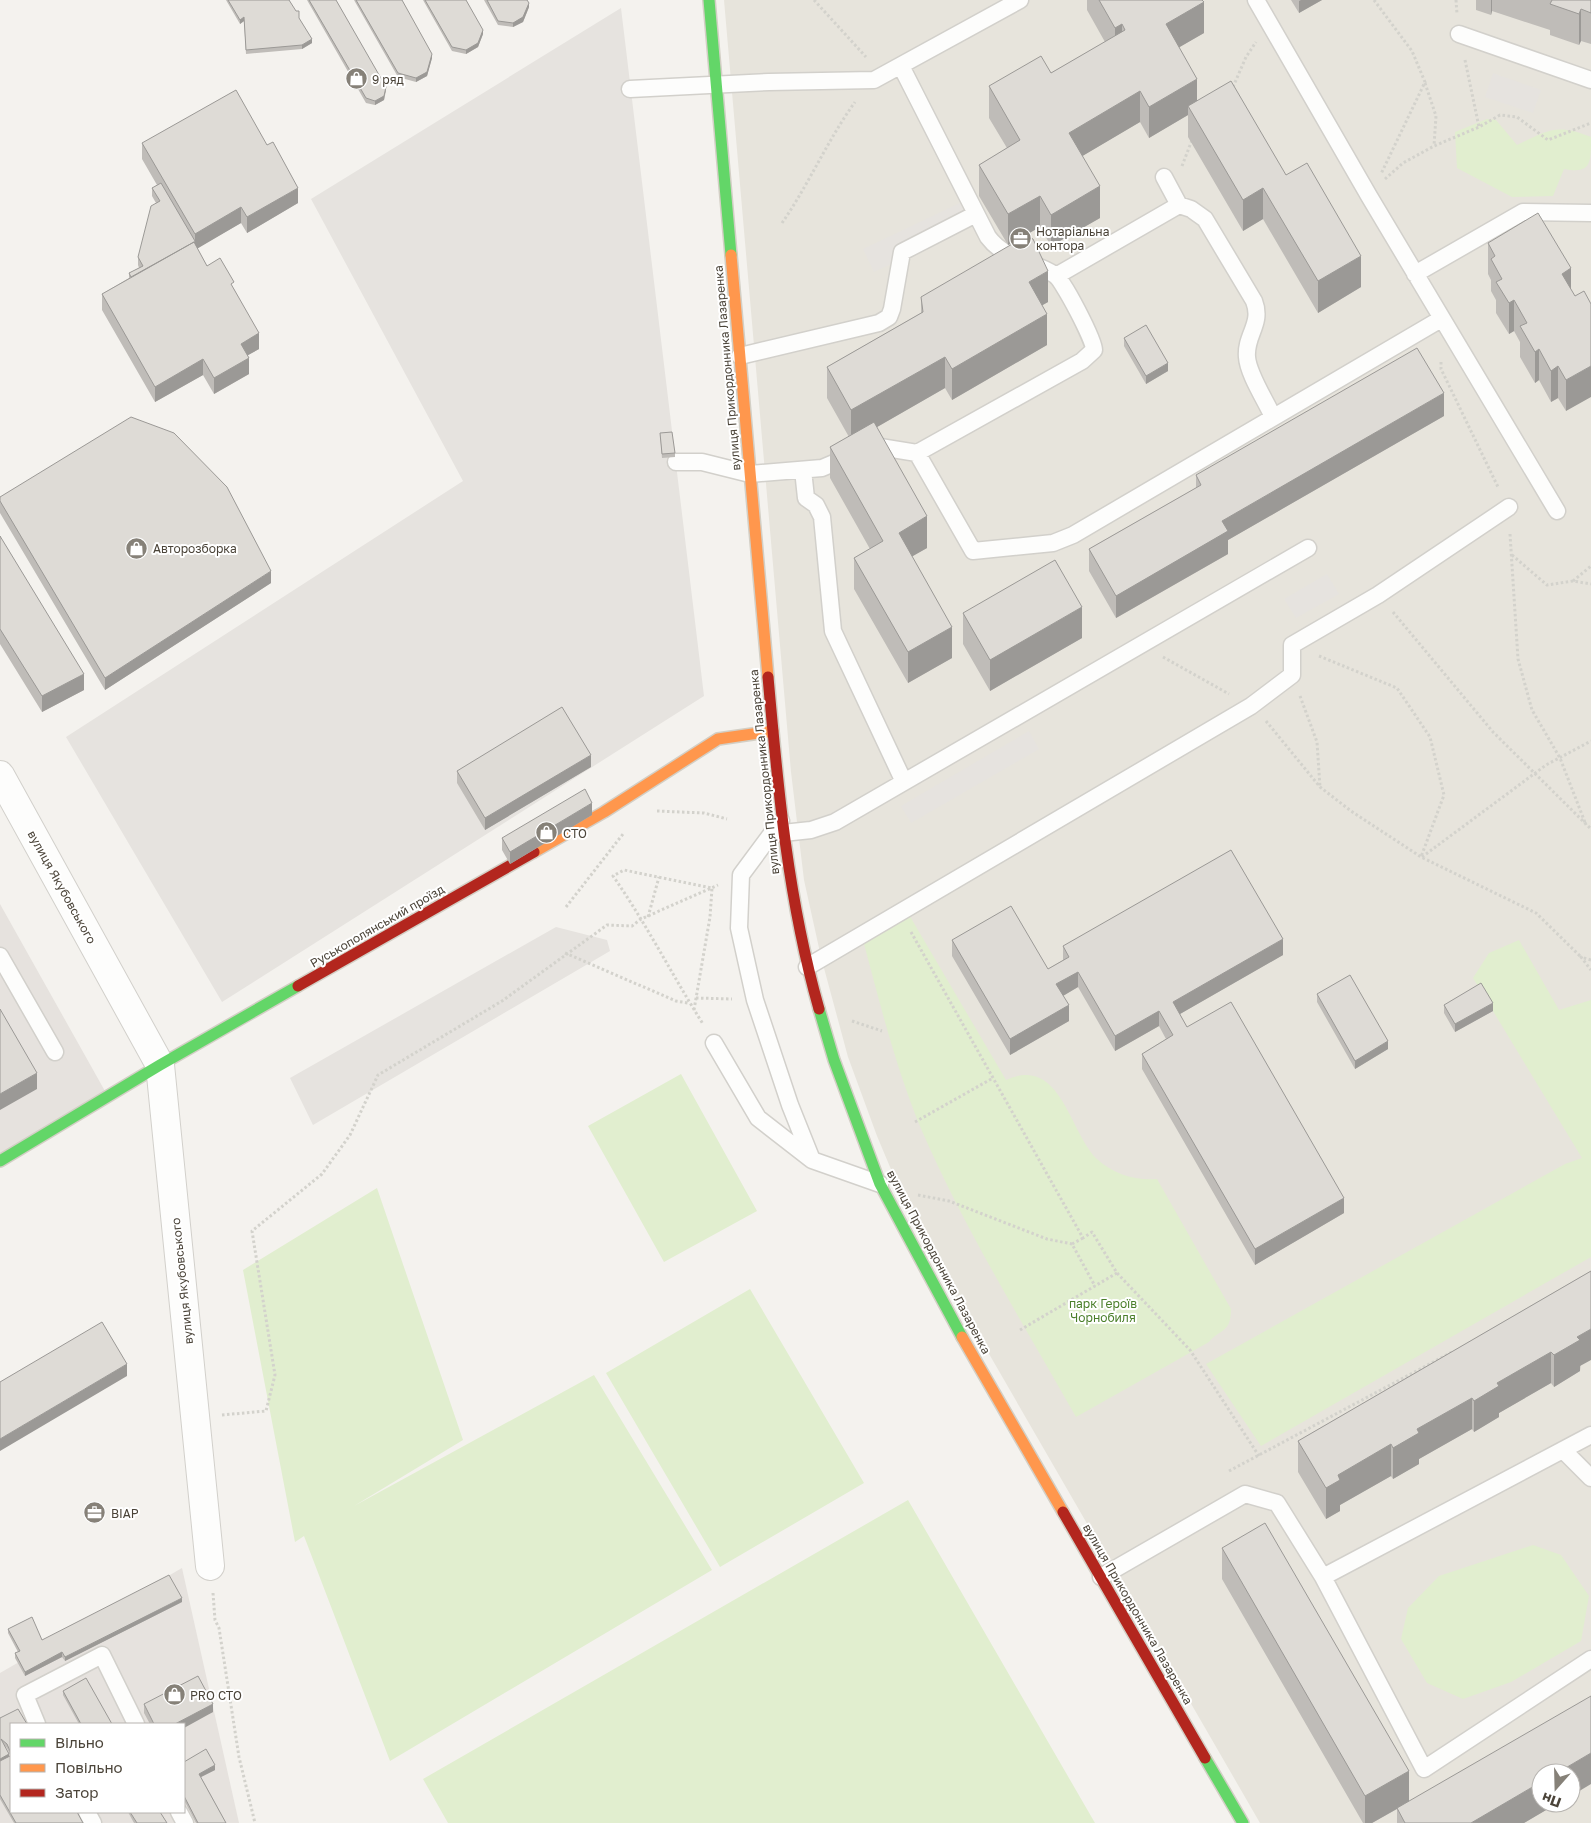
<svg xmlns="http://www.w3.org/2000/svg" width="1591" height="1823" font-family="'Golos Text',sans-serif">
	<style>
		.residential { fill: #e7e4dc; fill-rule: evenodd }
		.industrial { fill: #e6e2de; fill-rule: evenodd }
		.green { fill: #e1eecf }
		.parking { fill: #e6e3df }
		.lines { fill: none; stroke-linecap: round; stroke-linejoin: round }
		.lane-casing { stroke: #d2d0cb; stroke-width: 19 }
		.street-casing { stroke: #d2d0cb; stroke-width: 30 }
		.fast-casing { stroke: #d3cfc5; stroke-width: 14 }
		.slow-casing { stroke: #d3cfc5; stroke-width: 14 }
		.jam-casing { stroke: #d3cfc5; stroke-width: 14 }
		.path { stroke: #d3d2cc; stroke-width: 3; stroke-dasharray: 2.5 2.5; stroke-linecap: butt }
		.lane { stroke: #fdfdfc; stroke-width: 16 }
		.street { stroke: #fdfdfc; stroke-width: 28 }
		.fast { stroke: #63d668; stroke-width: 11 }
		.slow { stroke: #ff974d; stroke-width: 11 }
		.jam { stroke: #b3261e; stroke-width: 11 }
		.wall { fill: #bfbcb8 }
		.shaded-wall { fill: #9b9996 }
		.building { fill: #dedbd6; stroke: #9b9996 }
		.labels { text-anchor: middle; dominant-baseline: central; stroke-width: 4; stroke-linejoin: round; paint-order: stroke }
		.poi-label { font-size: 12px; fill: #4b4439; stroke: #fff; text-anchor: start }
		.street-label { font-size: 12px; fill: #4b4439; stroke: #fff }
		.park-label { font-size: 12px; fill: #4a7f2a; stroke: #fff }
	</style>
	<rect width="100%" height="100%" fill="#f4f2ee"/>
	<path class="residential" d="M724,0H1591V1823H1260L944,1276L898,1186L877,1136L848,1057L821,957L804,880L791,772ZM1541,1773H1571V1803H1541Z"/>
	<path class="industrial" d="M0,904L110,1100L0,1160Z
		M182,1568L239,1823H0V1673ZM11,1724H184V1812H11Z"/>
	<path class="green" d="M1487,119L1496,120L1517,145C1548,130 1557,123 1591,137C1591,164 1591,174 1564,169L1553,196L1512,197L1457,168L1455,132Z
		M908,913L1006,1080C1061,1055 1069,1132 1097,1159C1113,1174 1136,1181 1157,1179L1231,1309C1231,1334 1219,1329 1209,1342L1076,1417C1023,1323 965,1230 922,1131C896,1069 880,1004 863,940Z
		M1519,940L1559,1010L1591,1000V1257L1261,1446L1206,1364L1565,1164L1582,1158L1473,978L1489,953Z
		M681,1074L757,1211L664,1262L588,1126Z
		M377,1188L463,1440L354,1506L594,1375L712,1570L390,1761L304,1536L295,1542L243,1270Z
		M750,1289L864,1483L720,1567L606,1373Z
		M908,1500L1095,1823H448L423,1779Z
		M1533,1545L1561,1555L1589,1596L1581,1641L1511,1682L1463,1699L1427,1683L1401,1639L1408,1608L1439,1576Z"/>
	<path class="parking" d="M621,8L704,696L222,1002L66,737L463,481L311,199Z
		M1493,73L1541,90L1533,113L1485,97Z
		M962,202L973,226L874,272L863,249Z
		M1327,574L1339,594L1296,618L1284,599Z
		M1029,731L1039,749L911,823L901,806Z
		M556,927L607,940L610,951L313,1125L290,1078Z"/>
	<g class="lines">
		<defs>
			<path id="lane" d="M1256,0L1369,196L1557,511
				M1459,34L1591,80
				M630,89L769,82L874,80L1020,0
				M1179,205L1191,209L1205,219L1254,301C1263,324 1245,335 1247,357C1248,374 1266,401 1273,417
				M1415,274L1523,212L1591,213
				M1056,276L1179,205L1164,177
				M740,356L879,323L889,317L892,309L902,252L976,214
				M917,453L973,551L1053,543L1073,535L1441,319
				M676,462H702L750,474L822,468L874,446L917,453L1082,361L1094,350C1094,340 1063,280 1055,275C1032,260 1005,260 988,237L901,66
				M803,470L806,498L816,505L822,517L833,631L904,782
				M781,821L741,875L739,928L755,1000L790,1105L812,1160
				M783,833L811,830L835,822L1308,548
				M0,956L55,1052
				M807,967L1251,706L1292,675V645L1378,595L1509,507
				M714,1043L758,1118L812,1160L880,1184
				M1563,1450L1591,1478
				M1101,1577L1245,1494L1277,1503L1323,1577L1424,1769L1591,1659
				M1323,1577L1591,1435
				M37,1724L25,1695L102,1655L136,1724
				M87,1812L93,1823
				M179,1812L185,1823"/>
			<path id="street" d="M0,775L160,1065L210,1566"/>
			<path id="fast" d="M709,0L731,255
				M819,1009L834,1060L880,1184L962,1337
				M0,1161L160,1065L298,986
				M1205,1758L1243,1823"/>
			<path id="slow" d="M731,255L768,677
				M534,852L604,812L718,739L773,731
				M962,1337L1063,1512"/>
			<path id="jam" d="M768,677C778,790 788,900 819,1009
				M298,986L534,852
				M1063,1512L1205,1758"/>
		</defs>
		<use href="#lane" class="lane-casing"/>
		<use href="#street" class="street-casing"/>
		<use href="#fast" class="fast-casing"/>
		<use href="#slow" class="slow-casing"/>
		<use href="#jam" class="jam-casing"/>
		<path class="path" d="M814,0L866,57
			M1374,0L1412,51L1425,82L1381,174
			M1456,0L1457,14
			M1465,60L1479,127
			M1425,83L1436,116L1434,146
			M1233,87L1246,57L1256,42
			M1182,166L1192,140
			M1385,179L1403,163L1434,146L1479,127L1500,115L1517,117L1548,140L1591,123
			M782,223C809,184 827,141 855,102
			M1441,362V369L1498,487
			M1510,534L1518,659L1532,710L1560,758L1586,825
			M1512,555L1547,585L1573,581L1591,584
			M1573,581L1591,566
			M1393,612L1493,732L1591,829
			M1319,656L1397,688L1430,737L1444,795L1421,857
			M1163,657L1229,694
			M1300,696L1317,742L1320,787
			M1266,721L1320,787L1351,811L1421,857L1536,913L1581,957
			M657,811L704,813L727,819
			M1422,857L1546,765L1591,741
			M566,907L623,834
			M648,917L659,877
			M911,932L1083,1238L1092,1232L1117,1273L1190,1350L1259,1456
			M565,953L676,1001L688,1003
			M1591,960L1581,957L1591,970
			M696,998L732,999
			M694,1010L710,917L712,888L624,870L613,876C646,923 672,975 703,1024
			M852,1021L882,1031
			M915,1122L993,1078
			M918,1195L949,1201L1047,1239L1072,1244
			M1083,1238L1072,1244L1095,1286
			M1020,1330L1117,1273
			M222,1415L266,1411L275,1375L252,1231L322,1174L350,1135L378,1075L502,1001L607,925L632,926L641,919L718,885
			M1229,1471L1452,1352
			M213,1593L215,1620L219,1628L239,1757L255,1823"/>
		<use href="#lane" class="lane"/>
		<use href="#street" class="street"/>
		<use href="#fast" class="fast"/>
		<use href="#slow" class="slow"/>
		<use href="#jam" class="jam"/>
	</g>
	<path class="wall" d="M226,0H289L299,18L312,43L302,49L246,54L244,21L240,24Z
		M307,0H336L386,91L384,100L375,105L366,103Z
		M354,0H402L432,58L427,76L416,82L398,77Z
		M423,0H466L483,34L478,47L466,54L452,51Z
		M484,0H527L529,7L523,22L513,27L498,25Z
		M1087,0H1202L1204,33L1179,47L1197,100L1286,175L1361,287L1318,313L1263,219L1243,231L1188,137V115L1149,138L1140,122L1082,156L1100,218L1051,246L1040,227L1008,245L979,196V165L1007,148L989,118V86L1051,73L1105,42L1087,10Z
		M1291,0H1322L1299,13Z
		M1476,0H1591V44L1581,41L1579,45L1550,35V30L1492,11L1491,15L1476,10Z
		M142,143L298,203L247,233L241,223L197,248L207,266L234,289L259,349L248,355L249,374L214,394L203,375L155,402L102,310V294L129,278V273L139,268L138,265V257L156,203L152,196V188L157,185L142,159Z
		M1488,243L1571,268L1566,411L1558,398L1551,402L1539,380L1535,383L1520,357V342L1514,331L1509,334L1496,313V300L1491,291V280L1488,274Z
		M921,297L1048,302L1042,305L1047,345L952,400L945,388L877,427L927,548L912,556L952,658L908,683L854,589V558L870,549L830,478V447L849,437L827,398V367L921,313Z
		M1124,338L1168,371L1146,384L1124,346Z
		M1444,416L1228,540V554L1116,618L1089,571V549L1196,488V475Z
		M660,433L675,453V457L662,458Z
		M0,497L271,583L105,690L0,513Z
		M0,536L84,690L42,712L0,644Z
		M963,613L1082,638L990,691L963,644Z
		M591,767L485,830L457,783V771Z
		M592,815L510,864L502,850V838Z
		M952,940L1048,969L1063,960V946L1283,955L1180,1014L1187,1027L1344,1213L1255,1265L1142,1069V1054L1166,1039L1159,1026L1115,1051L1078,987L1063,996L1069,1021L1010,1055L952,956Z
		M1317,994L1388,1049L1355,1069L1317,1002Z
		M1444,1005L1493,1011L1455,1032L1444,1013Z
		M1591,1271L1580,1371L1554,1387L1551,1383L1499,1413V1417L1474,1432L1472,1429L1419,1459V1464L1393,1479L1391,1476L1340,1505V1511L1326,1519L1298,1472V1441Z
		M1222,1548L1409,1802L1558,1803L1524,1823H1397V1809L1372,1823H1363L1222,1579Z
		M182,1602L65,1661L62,1657L25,1676L15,1658V1653L18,1652L8,1633V1629L42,1640Z
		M63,1691L112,1724H79L63,1695Z
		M144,1704L213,1712L184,1724H150L144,1713Z
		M0,1718L11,1724V1757L7,1748L5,1746L9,1757L11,1812L83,1823H14L0,1799Z
		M184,1762L215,1770L201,1777L226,1823H196L184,1800Z
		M128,1812H160L167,1823H134Z"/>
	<path class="shaded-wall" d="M1301,0H1322L1299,13V1Z
		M1491,0H1492V11L1491,15Z
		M1204,2V33L1166,55V24Z
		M529,3V7L523,22L513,27V23Z
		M1581,9V41L1579,45V14Z
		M244,17V21L240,24V20Z
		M1122,24V55L1115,59V28Z
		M483,30V34L478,47L466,54V50Z
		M312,39V43L302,49V45Z
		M432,54V58L427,76L416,82V78Z
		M1197,79V110L1188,106V115L1149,138V107Z
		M386,87L384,100L375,105V101Z
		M1140,91V122L1069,164V133Z
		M1100,186V218L1051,246V215Z
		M298,188V203L247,233V217Z
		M1263,188V219L1243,231V200Z
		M1040,196V227L1008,245V214Z
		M241,207V223L195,250V234Z
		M1361,256V287L1318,313V281Z
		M1571,268V300L1562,274Z
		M1048,271V302L1029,313V282Z
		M1514,300V331L1509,334V303Z
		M1047,314V345L952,400V369Z
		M259,333V349L241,359V344Z
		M1539,349V380L1535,383V352Z
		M945,357V388L851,442V410Z
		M249,358V374L214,394V378Z
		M203,359V375L155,402V387Z
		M1168,363V371L1146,384V376Z
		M1558,366V398L1551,402V371Z
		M1591,366V397L1566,411V380Z
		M1444,393V416L1228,540V554L1116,618V596L1222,521Z
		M927,516V548L899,564V533Z
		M271,571V583L105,690V678Z
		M1082,607V638L990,691V660Z
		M952,627V658L908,683V652Z
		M84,674V690L42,712V696Z
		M591,755V767L485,830V818Z
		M592,803V815L510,864V852Z
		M1283,939V955L1173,1018V1002Z
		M1078,972V987L1056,1000V984Z
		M1493,1003V1011L1455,1032V1024Z
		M1069,1005V1021L1010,1055V1039Z
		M1159,1011V1026L1115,1051V1036Z
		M1388,1041V1049L1355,1069V1061Z
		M37,1073V1089L0,1110V1094Z
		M1344,1198V1213L1255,1265V1249Z
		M1591,1329V1360L1580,1366V1371L1554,1387V1355L1577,1337Z
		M1551,1352V1383L1499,1413V1417L1474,1432V1401L1497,1383Z
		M127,1364V1376L0,1451V1439Z
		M1472,1398V1429L1419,1459V1464L1393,1479V1448L1417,1429Z
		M1391,1444V1476L1340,1505V1511L1326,1519V1488L1338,1475Z
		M182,1598V1602L65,1661V1657Z
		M62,1652V1657L25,1676V1672Z
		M213,1704V1712L184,1728V1724H175Z
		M1591,1753V1784L1571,1796V1773H1557Z
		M9,1754V1758L0,1763V1759Z
		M215,1765V1770L199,1778V1774Z
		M1409,1771V1802L1372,1823H1365V1796Z
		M1541,1782V1803H1558L1524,1823H1471Z"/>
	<path class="building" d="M228,0H289L296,11H299V18L312,39L302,45L246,50L244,17L240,20Z
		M309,0H336L386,87L384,96L375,101L366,98Z
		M356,0H402L432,54L427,72L416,78L398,73Z
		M425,0H466L483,30L478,43L466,50L452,47Z
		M487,0H527L529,3L523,17L513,23L498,21Z
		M1099,0H1202L1204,2L1166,24L1197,79L1149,107L1140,91L1069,133L1100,186L1051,215L1040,196L1008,214L979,165L1020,140L989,86L1041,56L1051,73L1125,30L1122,24L1115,28Z
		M1552,0H1591V13L1581,9L1579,14L1550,4Z
		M1231,81L1286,175L1307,163L1361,256L1318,281L1263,188L1243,200L1188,106Z
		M236,90L267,145L273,142L298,188L247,217L241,207L195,234L142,143Z
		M161,183L195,241L194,243V242L131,277L129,273L143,266L138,257L151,206L160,201L152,188Z
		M1538,213L1571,268L1562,274L1575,296L1584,291L1591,304V366L1566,380L1558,366L1551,371L1539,349L1535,352L1520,326L1527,323L1514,300L1509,303L1496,282L1502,279L1491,259L1495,256L1488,243Z
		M1026,236L1033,239L1048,271L1029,282L1047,314L952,369L945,357L851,410L827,367L923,312L921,297Z
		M194,242L207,266L220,258L234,282L231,284L259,333L241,344L249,358L214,378L203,359L155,387L102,294Z
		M1146,325L1168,363L1146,376L1124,338Z
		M1417,348L1444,393L1222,521L1228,531L1116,596L1089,549L1201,485L1196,475Z
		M131,417L174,433L227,487L271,571L105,678L0,501V497Z
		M874,422L927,516L899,533L952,627L908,652L854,558L883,541L830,447Z
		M672,432L675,453L662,454L660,433Z
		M0,536L84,674L42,696L0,629Z
		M1055,560L1082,607L990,660L963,613Z
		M562,707L591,755L485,818L457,771Z
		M585,789L592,803L510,852L502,838Z
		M1231,850L1283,939L1173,1002L1187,1027L1231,1002L1344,1198L1255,1249L1142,1054L1173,1035L1159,1011L1115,1036L1078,972L1056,984L1069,1005L1010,1039L952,940L1011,906L1048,969L1069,957L1063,946Z
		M1350,975L1388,1041L1355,1061L1317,994Z
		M1481,983L1493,1003L1455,1024L1444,1005Z
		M0,1009L37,1073L0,1094Z
		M1591,1271V1329L1577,1337L1580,1340L1554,1355L1551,1352L1497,1383L1499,1386L1474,1401L1472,1398L1417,1429L1419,1433L1393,1448L1391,1444L1338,1475L1340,1480L1326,1488L1298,1441Z
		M102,1322L127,1364L0,1439V1382Z
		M1265,1523L1409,1771L1365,1796L1222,1548Z
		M169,1575L182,1598L65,1657L62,1652L25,1672L15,1653L20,1651L8,1629L32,1617L42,1640Z
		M198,1676L213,1704L175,1724H154L144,1704Z
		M86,1678L112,1724H81L63,1691Z
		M1591,1696V1753L1557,1773H1541V1782L1471,1823H1405L1397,1808Z
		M18,1709L27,1724H11V1753L7,1744L1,1739L9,1754L0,1759V1718Z
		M206,1749L215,1765L199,1774L226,1823H198L184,1796V1762Z
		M10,1756L11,1759V1812H77L83,1823H16L0,1795V1761Z
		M130,1812H160L167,1823H137Z"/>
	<defs>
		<symbol id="shop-disc" viewBox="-11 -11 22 22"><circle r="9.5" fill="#868178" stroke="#fff"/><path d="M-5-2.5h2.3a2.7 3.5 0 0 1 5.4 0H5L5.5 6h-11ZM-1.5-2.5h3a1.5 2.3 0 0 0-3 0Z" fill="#fff"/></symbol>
		<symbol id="office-disc" viewBox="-11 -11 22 22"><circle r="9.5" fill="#868178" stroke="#fff"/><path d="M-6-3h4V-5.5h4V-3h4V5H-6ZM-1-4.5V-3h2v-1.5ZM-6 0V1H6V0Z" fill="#fff"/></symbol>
	</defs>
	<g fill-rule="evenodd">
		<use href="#shop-disc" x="344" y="66" width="25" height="25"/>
		<use href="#office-disc" x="1008" y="226" width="25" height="25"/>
		<use href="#shop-disc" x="124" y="536" width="25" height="25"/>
		<use href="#shop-disc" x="534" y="820" width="25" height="25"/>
		<use href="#office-disc" x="82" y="1500" width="25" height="25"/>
		<use href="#shop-disc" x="162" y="1682" width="25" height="25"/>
	</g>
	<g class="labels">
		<g class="poi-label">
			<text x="372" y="79">9 ряд</text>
			<text x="1036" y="231">Нотаріальна<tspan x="1036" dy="14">контора</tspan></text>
			<text x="153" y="548">Авторозборка</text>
			<text x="563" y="833">СТО</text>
			<text x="111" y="1513">ВІАР</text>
			<text x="190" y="1695">PRO СТО</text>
		</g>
		<g class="street-label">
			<text transform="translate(727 368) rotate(-95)">вулиця Прикордонника Лазаренка</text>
			<text transform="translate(764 772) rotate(-96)">вулиця Прикордонника Лазаренка</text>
			<text transform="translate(62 887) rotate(61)">вулиця Якубовського</text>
			<text transform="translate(377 926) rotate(-30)">Руськополянський проїзд</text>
			<text transform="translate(939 1262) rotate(62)">вулиця Прикордонника Лазаренка</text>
			<text transform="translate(182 1281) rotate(-96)">вулиця Якубовського</text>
			<text transform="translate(1138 1614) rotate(60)">вулиця Прикордонника Лазаренка</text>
		</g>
		<g class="park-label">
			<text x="1103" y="1303">парк Героїв<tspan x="1103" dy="14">Чорнобиля</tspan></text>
		</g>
	</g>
	<rect x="10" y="1723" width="175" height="90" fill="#ffffff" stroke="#b7b4b0"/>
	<rect x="20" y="1739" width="25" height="8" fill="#63d668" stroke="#b7b4b0"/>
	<text x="55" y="1748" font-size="15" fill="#4b4439">Вільно</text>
	<rect x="20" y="1764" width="25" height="8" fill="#ff974d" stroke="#b7b4b0"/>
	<text x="55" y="1773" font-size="15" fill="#4b4439">Повільно</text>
	<rect x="20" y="1789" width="25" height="8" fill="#b3261e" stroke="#b7b4b0"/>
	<text x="55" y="1798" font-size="15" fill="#4b4439">Затор</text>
	<g transform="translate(1556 1788) rotate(200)"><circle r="24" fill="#ffffff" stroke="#b7b4b0"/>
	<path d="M0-4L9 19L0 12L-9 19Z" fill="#868178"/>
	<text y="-8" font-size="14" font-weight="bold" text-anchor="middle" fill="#4b4439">Пн</text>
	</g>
</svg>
